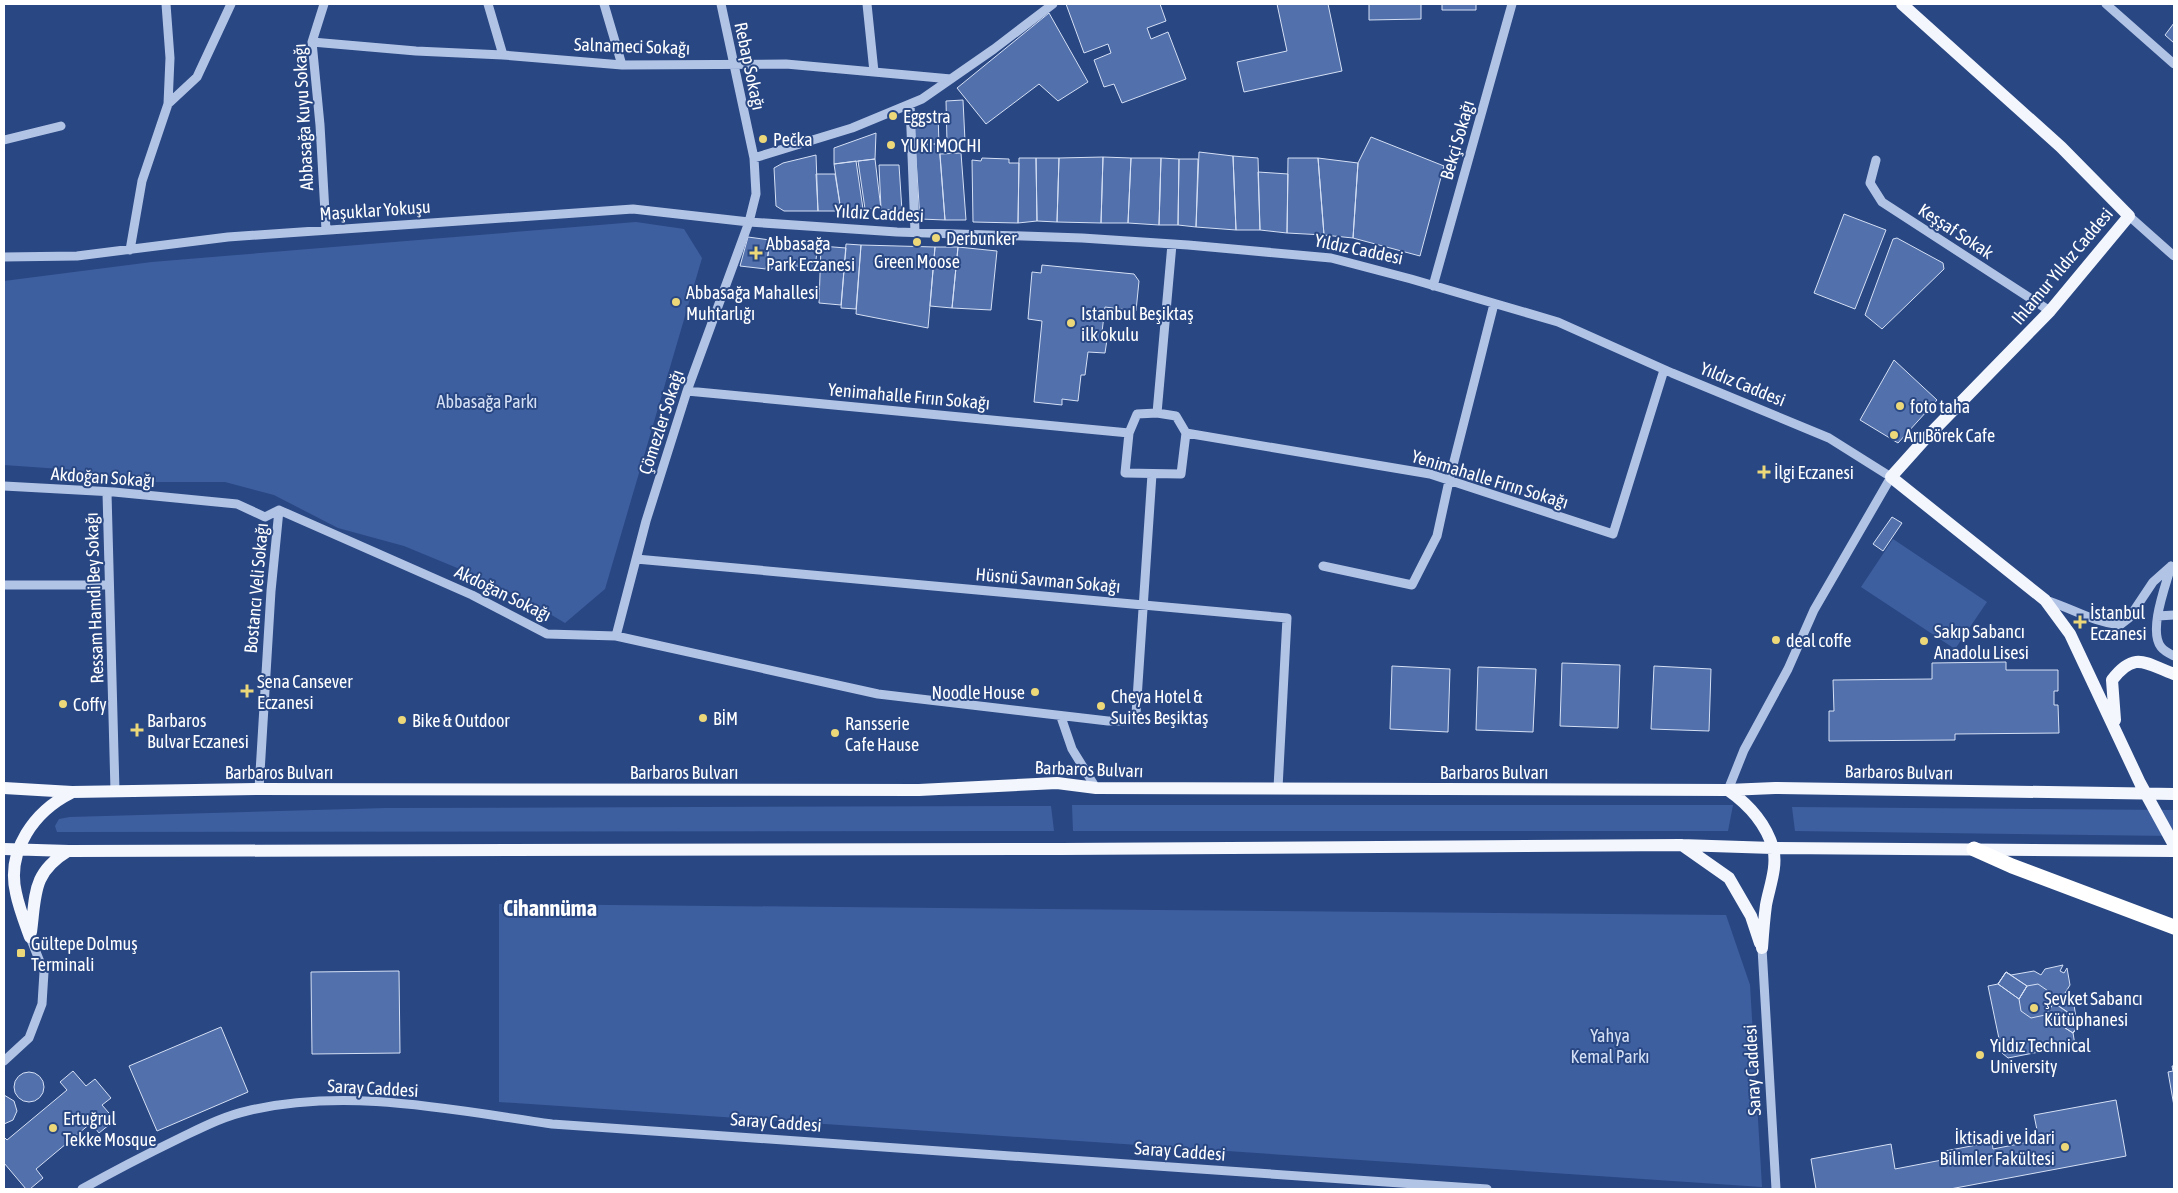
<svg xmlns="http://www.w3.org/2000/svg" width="2178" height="1193" font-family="'Asap Condensed',sans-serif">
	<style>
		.green { fill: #3e5f9f }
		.building { fill: #5270ab; stroke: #d5e0f5 }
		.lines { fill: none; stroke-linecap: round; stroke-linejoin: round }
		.minor { stroke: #b2c4e6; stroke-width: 9 }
		.major { stroke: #f3f6fd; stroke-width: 12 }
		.highway { stroke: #fff; stroke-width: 15 }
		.poi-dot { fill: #edd879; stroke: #294783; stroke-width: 2 }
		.labels { text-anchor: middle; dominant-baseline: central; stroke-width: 4; stroke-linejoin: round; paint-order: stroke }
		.street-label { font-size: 18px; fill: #fff; stroke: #294783 }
		.poi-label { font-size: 18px; fill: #fff; stroke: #294783; text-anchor: start }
		.park-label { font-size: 18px; fill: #d5e0f5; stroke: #294783 }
		.district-label { font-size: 22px; font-weight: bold; fill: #fff; stroke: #294783 }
	</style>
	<rect width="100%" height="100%" fill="#294783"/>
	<path class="green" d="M636,222L684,229L702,258L605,589L565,623L525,599L467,572L404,546L338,528L274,495L225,482H146L75,470L4,465V281L152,262Z
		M1893,539L1987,602L1955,649L1861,587Z
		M1072,805H1733L1728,831H1073Z
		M1051,806L1054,831L57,832L55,826L59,819L70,817L386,808Z
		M1792,807L2174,810V836L1795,831Z
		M499,904L1726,915L1750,985L1762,1187L499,1102Z"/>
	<path class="building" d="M1066,4H1160L1166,21L1147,28L1151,39L1168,32L1186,79L1122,103L1114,84L1104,87L1094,60L1111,53L1108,44L1084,53Z
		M1277,4H1328L1342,71L1244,92L1237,62L1287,51Z
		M1369,4H1421V19L1369,20Z
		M1442,4H1476V10H1442Z
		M1049,13L1088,82L1058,101L1039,84L986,124L957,88Z
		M2174,23V43L2165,35Z
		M963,100L965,141L947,142L946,101Z
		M938,114L939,144H915L914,116Z
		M876,133L875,159L834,164V148Z
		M1371,137L1444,166L1420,256L1353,238L1358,163Z
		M915,144H939L945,220L920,219Z
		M1199,152L1233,156L1236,230L1196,227Z
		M961,153L966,220H945L940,154Z
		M816,155L818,211H784L776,206L774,168L783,163Z
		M1233,156L1258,158L1260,230H1236Z
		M1103,157L1131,158L1128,223H1101Z
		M1103,157L1101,223L1057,222L1059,158Z
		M982,158L1009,159V163H1019L1018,223L973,222L972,160L981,161Z
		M1019,158H1036L1037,221L1018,223Z
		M1036,158H1059L1057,222L1037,221Z
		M1131,158H1161L1159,225L1128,223Z
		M1161,158L1179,159L1178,225H1159Z
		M1288,158H1318L1324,235L1287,233Z
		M1318,158L1358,163L1353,238L1324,235Z
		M875,159L881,209H865L858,161Z
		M1179,159H1198L1196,227L1178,225Z
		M856,161L863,209L841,211L834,164Z
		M879,165H899L902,211L881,209Z
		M1258,172L1288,174L1287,233L1260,230Z
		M816,174H835L841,211H818Z
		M1844,214L1886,230L1855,309L1814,293Z
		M748,237L770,240L766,269L740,266Z
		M1897,238L1943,263L1944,269L1882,329L1865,315L1893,239Z
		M770,240L818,242L815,269L773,262L772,269H766Z
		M846,244L861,245L856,309L841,308Z
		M861,245L935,247L928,328L856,314Z
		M821,246L846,248L841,305L819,303Z
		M935,247H958L952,308L930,306Z
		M958,247L997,251L991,310L952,308Z
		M1042,265L1134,274L1139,281L1136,311L1105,307L1102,332L1108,333L1105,353L1088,352L1085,375H1081L1078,401L1062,399V405L1034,402L1042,321L1028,319L1032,272L1041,273Z
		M1894,360L1937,400L1898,443L1860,420Z
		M1892,517L1902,523L1883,551L1873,544Z
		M2006,662V670H2058V691H2054V705H2058L2059,733L1955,734V740L1829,741V711H1834L1833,680L1932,679V663Z
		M1562,663L1620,665L1618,728L1560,726Z
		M1392,666L1450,669L1448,732L1390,729Z
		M1654,666L1711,669L1709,731L1651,729Z
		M1478,667L1536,669L1533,732L1476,730Z
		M2063,965L2060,971L2064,973L2067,968L2070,985L2065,993L2073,998L2076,1018L2081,1021L2073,1033L2075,1045L2008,1058L2002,1053L1988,986L1998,984L2006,972L2011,975L2034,971L2041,975L2045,969Z
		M399,971L400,1053L312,1054L311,972Z
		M2006,972L2027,986L2019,999L1998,984Z
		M2006,972L2027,986L2019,999L1998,984Z
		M2038,984L2051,993L2054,1003L2045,1015L2031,1018L2021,1011L2019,999L2027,986Z
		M2054,1003L2081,1021L2073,1033L2045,1015Z
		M2054,1003L2081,1021L2073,1033L2045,1015Z
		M221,1027L248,1092L157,1131L129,1066Z
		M2172,1066H2174V1106L2168,1072L2173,1071Z
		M73,1071L86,1086L95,1079L111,1098L102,1105L115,1120L99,1133L91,1123L36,1169L43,1178L30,1189H26L4,1163V1137L7,1140L67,1090L60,1082Z
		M14 1087a15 15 0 1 1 30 0a15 15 0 1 1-30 0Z
		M4,1095L14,1101L17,1111L13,1120L4,1124Z
		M2116,1100L2126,1156L1950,1189H1816L1811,1159L1891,1144L1895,1169L1942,1160L1940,1152L1992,1142L1993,1149L2039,1140L2034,1115Z"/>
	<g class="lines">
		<path class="minor" d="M166,4L170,58L168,104
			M324,4L312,42L320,125L326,230
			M488,4L503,55
			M604,4L622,65
			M867,4L874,72
			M2106,4L2174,64
			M312,42L416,51L503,55L622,65L786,64L951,79
			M910,104L915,232
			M4,140L61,126
			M754,158L852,128L922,99L994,49L1053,4
			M1876,160L1870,183L1882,202L2050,311
			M2129,216L2174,256
			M130,250L142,181L168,104L197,77L231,4
			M4,257L77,256L228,237L633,209L749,222L897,232L1082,238L1188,245L1331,258L1411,279L1558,322L1672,373L1829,438L1891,477L1814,610L1788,669L1744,750L1728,790
			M1433,286L1512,4
			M687,391L1129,433
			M1157,413L1176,416L1186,433L1181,474L1125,473L1129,433L1137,414Z
			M1157,413L1172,244
			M1186,433L1430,474L1613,534L1664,370
			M4,486L114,492L237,504L265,517L279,510L472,595L547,634L616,636L878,694L1108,721H1124L1136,714L1152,474
			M107,493L115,791
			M636,559L1287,618L1278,788
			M1323,566L1412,585L1437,536L1449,481L1494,304
			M2171,566C2166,585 2148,630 2161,647C2164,651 2170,654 2174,656
			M4,585H109
			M2045,600C2072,608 2092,622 2120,625L2129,618L2153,582L2171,566
			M2158,616L2174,615
			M616,636L646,521L687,391L749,222L756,194L754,158L721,4
			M1061,717L1072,749L1096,788
			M259,789L271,591L279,510
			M1762,948L1776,1189
			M4,1061L29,1038L42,1004L44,972L30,937
			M82,1189C114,1171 147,1154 180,1138C201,1128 224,1116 247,1111C347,1087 452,1110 552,1124L1487,1189"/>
		<path class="major" d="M1902,4L2061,147L2129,216L2050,311L1926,438L1891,477L2045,600L2070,634L2140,783L2174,845
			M2115,720L2112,680C2135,650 2146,664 2174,674
			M4,788L72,792L259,789L919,790L1057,783L1096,788L1728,790L1775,788L2174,794
			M1728,790C1748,804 1766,824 1773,848C1778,866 1769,888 1766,905C1764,920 1763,934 1762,948
			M1682,845L1729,878L1751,916L1760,943
			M4,849L69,851L1061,849L1681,845L1773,848L2174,851
			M31,932C36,894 32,873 68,851
			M30,937C25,923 19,908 16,893C6,850 35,811 71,793"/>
		<path class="highway" d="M1974,849L2012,866L2174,927"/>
	</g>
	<g class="poi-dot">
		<circle cx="893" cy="116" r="5"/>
		<circle cx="763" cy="139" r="5"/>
		<circle cx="891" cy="145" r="5"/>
		<circle cx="936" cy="238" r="5"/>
		<circle cx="917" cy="242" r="5"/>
		<path d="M753.5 245.5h5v5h5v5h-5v5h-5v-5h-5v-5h5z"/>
		<circle cx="676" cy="302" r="5"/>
		<circle cx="1071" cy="323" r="5"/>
		<circle cx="1900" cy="406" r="5"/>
		<circle cx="1894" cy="435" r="5"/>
		<path d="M1761.5 464.5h5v5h5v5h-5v5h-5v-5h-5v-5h5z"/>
		<path d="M2077.5 614.5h5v5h5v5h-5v5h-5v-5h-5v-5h5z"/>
		<circle cx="1776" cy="640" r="5"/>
		<circle cx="1924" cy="641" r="5"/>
		<path d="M244.5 683.5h5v5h5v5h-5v5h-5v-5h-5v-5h5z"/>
		<circle cx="1035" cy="692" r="5"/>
		<circle cx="63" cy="704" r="5"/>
		<circle cx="1101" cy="706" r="5"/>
		<circle cx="703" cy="718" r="5"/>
		<circle cx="402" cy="720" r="5"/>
		<path d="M134.5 722.5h5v5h5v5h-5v5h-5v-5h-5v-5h5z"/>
		<circle cx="835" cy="733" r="5"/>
		<rect x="16" y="948" width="10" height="10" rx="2.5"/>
		<circle cx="2034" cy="1008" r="5"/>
		<circle cx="1980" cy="1055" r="5"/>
		<circle cx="53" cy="1128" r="5"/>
		<circle cx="2065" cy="1147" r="5"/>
	</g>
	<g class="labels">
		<g class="street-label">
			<text transform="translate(632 46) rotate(2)">Salnameci Sokağı</text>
			<text transform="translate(750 66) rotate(78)">Rebap Sokağı</text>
			<text transform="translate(303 117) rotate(-93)">Abbasağa Kuyu Sokağı</text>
			<text transform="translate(1457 140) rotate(-74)">Bekçi Sokağı</text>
			<text transform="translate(375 210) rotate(-4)">Maşuklar Yokuşu</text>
			<text transform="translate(879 213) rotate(3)">Yıldız Caddesi</text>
			<text transform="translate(1956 231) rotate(33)">Keşşaf Sokak</text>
			<text transform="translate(1359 249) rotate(12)">Yıldız Caddesi</text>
			<text transform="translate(2062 266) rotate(-50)">Ihlamur Yıldız Caddesi</text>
			<text transform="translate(1743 384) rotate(22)">Yıldız Caddesi</text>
			<text transform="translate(909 396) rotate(5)">Yenimahalle Fırın Sokağı</text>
			<text transform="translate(661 422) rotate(-72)">Çömezler Sokağı</text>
			<text transform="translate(103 477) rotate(4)">Akdoğan Sokağı</text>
			<text transform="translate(1490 479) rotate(17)">Yenimahalle Fırın Sokağı</text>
			<text transform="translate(1048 580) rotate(5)">Hüsnü Savman Sokağı</text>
			<text transform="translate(256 588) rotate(-85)">Bostancı Veli Sokağı</text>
			<text transform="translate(503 593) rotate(26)">Akdoğan Sokağı</text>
			<text transform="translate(94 598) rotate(-92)">Ressam Hamdi Bey Sokağı</text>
			<text transform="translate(1089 769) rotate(2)">Barbaros Bulvarı</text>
			<text x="279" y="772">Barbaros Bulvarı</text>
			<text x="684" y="772">Barbaros Bulvarı</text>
			<text x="1494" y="772">Barbaros Bulvarı</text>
			<text transform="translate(1899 772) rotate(1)">Barbaros Bulvarı</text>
			<text transform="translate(1752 1070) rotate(-93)">Saray Caddesi</text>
			<text transform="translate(373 1088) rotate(3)">Saray Caddesi</text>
			<text transform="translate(776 1122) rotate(4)">Saray Caddesi</text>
			<text transform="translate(1180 1151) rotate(4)">Saray Caddesi</text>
		</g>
		<g class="poi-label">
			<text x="903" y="116">Eggstra</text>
			<text x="773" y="139">Pečka</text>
			<text x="901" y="145">YUKI MOCHI</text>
			<text x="946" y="238">Derbunker</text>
			<text x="766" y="243">Abbasağa<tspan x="766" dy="21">Park Eczanesi</tspan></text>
			<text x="917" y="261" text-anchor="middle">Green Moose</text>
			<text x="686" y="292">Abbasağa Mahallesi<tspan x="686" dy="21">Muhtarlığı</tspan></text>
			<text x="1081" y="313">Istanbul Beşiktaş<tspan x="1081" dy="21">ilk okulu</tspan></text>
			<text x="1910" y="406">foto taha</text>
			<text x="1904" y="435">Arı Börek Cafe</text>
			<text x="1774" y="472">İlgi Eczanesi</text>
			<text x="2090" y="612">İstanbul<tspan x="2090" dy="21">Eczanesi</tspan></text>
			<text x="1934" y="631">Sakıp Sabancı<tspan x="1934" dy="21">Anadolu Lisesi</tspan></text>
			<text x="1786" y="640">deal coffe</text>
			<text x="257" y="681">Sena Cansever<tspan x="257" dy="21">Eczanesi</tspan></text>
			<text x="1025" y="692" text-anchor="end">Noodle House</text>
			<text x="1111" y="696">Cheya Hotel &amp;<tspan x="1111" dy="21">Suites Beşiktaş</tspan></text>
			<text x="73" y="704">Coffy</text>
			<text x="713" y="718">BİM</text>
			<text x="147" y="720">Barbaros<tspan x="147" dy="21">Bulvar Eczanesi</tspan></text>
			<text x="412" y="720">Bike &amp; Outdoor</text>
			<text x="845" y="723">Ransserie<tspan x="845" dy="21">Cafe Hause</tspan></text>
			<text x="31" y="943">Gültepe Dolmuş<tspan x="31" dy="21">Terminali</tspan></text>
			<text x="2044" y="998">Şevket Sabancı<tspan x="2044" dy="21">Kütüphanesi</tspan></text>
			<text x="1990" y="1045">Yıldız Technical<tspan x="1990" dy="21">University</tspan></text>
			<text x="63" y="1118">Ertuğrul<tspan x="63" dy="21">Tekke Mosque</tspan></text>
			<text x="2055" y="1137" text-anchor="end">İktisadi ve İdari<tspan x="2055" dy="21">Bilimler Fakültesi</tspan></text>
		</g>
		<g class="park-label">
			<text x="487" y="401">Abbasağa Parkı</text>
			<text x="1610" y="1035">Yahya<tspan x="1610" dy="21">Kemal Parkı</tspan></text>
		</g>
		<g class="district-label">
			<text x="550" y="908">Cihannüma</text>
		</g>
	</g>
	<rect width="2178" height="1193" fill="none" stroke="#ffffff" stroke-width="10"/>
</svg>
